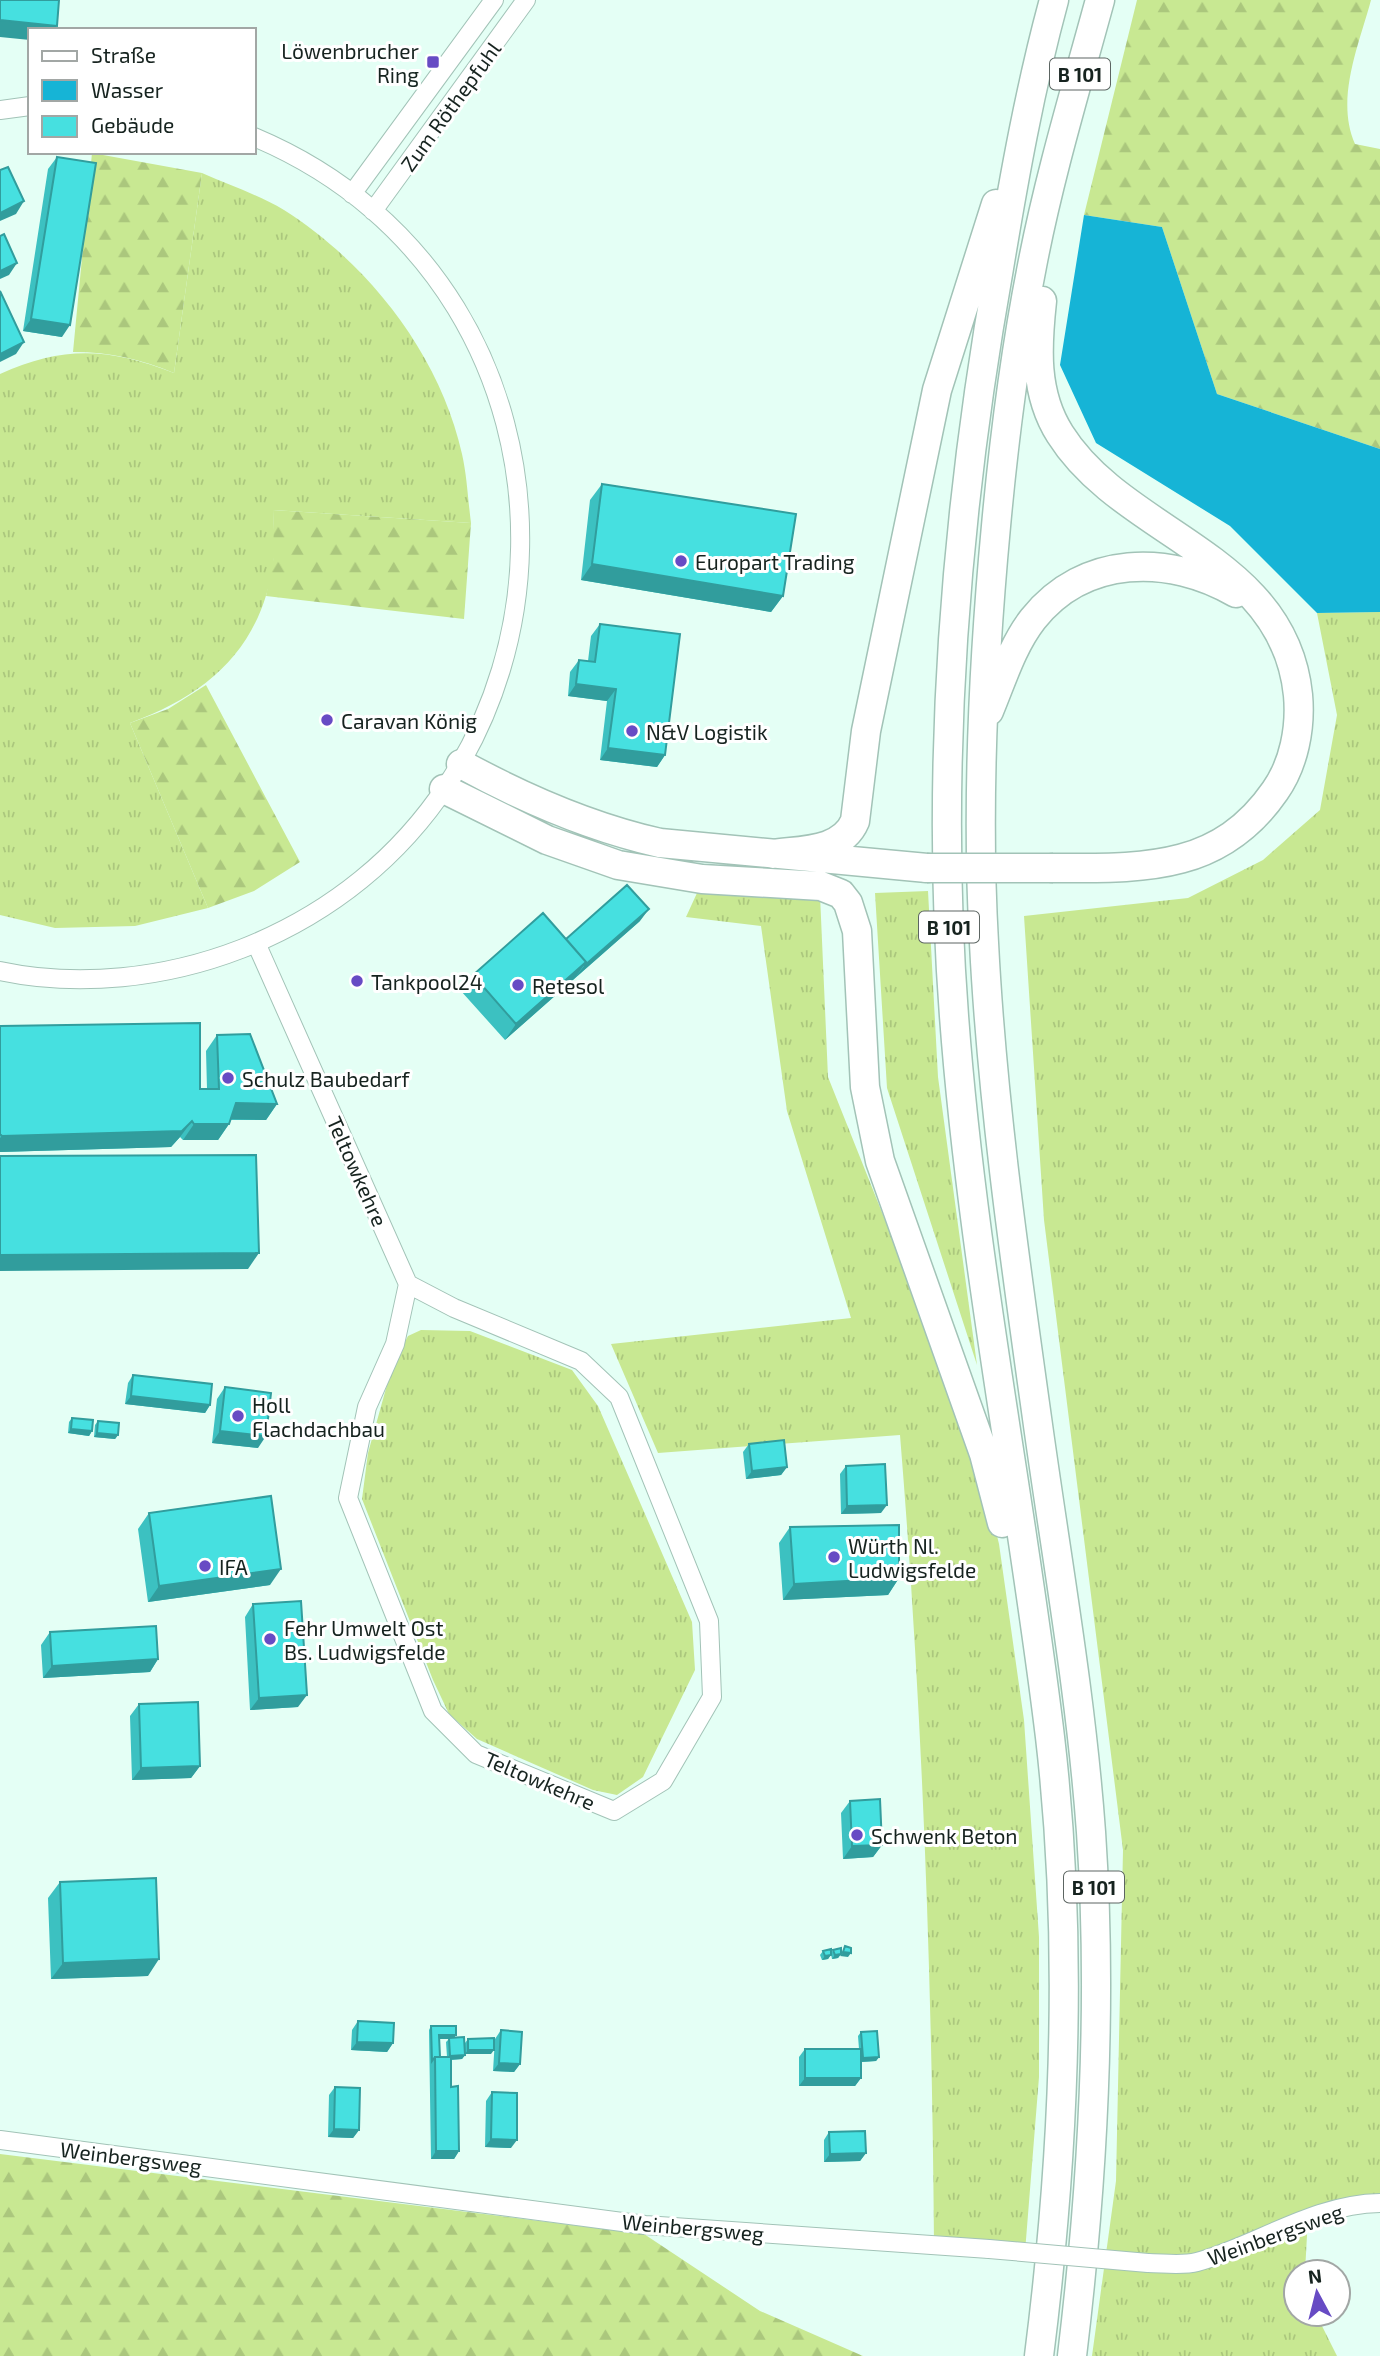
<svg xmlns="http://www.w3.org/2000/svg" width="1380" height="2356" font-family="'Exo 2',sans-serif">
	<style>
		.grass { fill: url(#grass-tufts) }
		.forest { fill: url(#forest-firs) }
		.water { fill: #16b4d6 }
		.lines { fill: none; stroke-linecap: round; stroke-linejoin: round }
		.minor-casing { stroke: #a2c3b7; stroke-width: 20 }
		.trunk-casing { stroke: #a2c3b7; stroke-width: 31 }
		.minor { stroke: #fff; stroke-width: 18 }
		.trunk { stroke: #fff; stroke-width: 28 }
		.minor-bridge-casing { stroke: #a2c3b7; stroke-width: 20; stroke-linecap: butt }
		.trunk-bridge-casing { stroke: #a2c3b7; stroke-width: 31; stroke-linecap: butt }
		.minor-bridge { stroke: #fff; stroke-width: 18 }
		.trunk-bridge { stroke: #fff; stroke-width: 28 }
		.wall { fill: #3cc1c1; fill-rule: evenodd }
		.shaded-wall { fill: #319d9d }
		.building { fill: #46e0e0; stroke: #319d9d; stroke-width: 2 }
		.poi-dot { fill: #674bc4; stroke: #fff; stroke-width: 2.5 }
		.labels { text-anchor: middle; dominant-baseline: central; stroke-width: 6; stroke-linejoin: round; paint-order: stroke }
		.shield { fill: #fff; stroke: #5c6562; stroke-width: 2 }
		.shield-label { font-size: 19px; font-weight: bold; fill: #16231f }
		.poi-label { font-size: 21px; fill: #16231f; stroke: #fff; text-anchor: start }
		.street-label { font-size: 21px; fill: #16231f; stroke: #fff }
	</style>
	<defs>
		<pattern id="grass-tufts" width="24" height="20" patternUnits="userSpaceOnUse" patternTransform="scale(1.75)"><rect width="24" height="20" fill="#c8e892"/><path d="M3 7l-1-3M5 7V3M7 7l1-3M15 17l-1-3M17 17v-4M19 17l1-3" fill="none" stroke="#abc77d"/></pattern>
		<pattern id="forest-firs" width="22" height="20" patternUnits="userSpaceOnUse" patternTransform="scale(1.75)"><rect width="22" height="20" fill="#c8e892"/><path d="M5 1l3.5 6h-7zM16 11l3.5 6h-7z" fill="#abc77d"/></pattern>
	</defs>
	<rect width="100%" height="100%" fill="#e4fff5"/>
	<path class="grass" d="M202,173C229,185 259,195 284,210C369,264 440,355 462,454C467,476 468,500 471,523L273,510C273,525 276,543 274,558C263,646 210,694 130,723L208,908L135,926L55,928L0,915V374C64,345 110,348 174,373Z
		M1380,612V2203L1308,2217L1305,2272H1296V2314H1316L1337,2356H1092L1116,2181L1123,1850L1044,1220L1024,916L1188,898L1263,860L1320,810L1337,715L1317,613Z
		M928,891L938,1077L977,1365L887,1088L875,893Z
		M697,893L820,895L828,1077L952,1388L980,1467L999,1544L1024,1720L1039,1937V2077L1025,2252L934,2244C932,1974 922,1704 900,1435L658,1453L611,1344L851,1318L787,1111L761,926L686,917Z
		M421,1330L470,1331L572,1370L598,1406L692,1622L695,1670L643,1777L617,1795L593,1790L477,1739L449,1714L433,1680L362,1499L368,1453L392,1367L408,1336Z"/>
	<path class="forest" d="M1137,0H1371C1359,45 1335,99 1355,144L1380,149V449L1217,394L1162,227L1084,215Z
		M92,153L202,173L174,373C140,359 110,352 73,352Z
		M273,510L471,523L464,619L266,596L274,556Z
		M206,685L300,862L254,891L208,908L130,723L168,709Z
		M0,2154L644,2234L760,2311L863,2356H0Z"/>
	<path class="water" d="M1084,215L1162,227L1217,394L1380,449V612L1317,613L1230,526L1096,443L1060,365Z"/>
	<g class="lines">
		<defs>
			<path id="minor" d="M0,110L30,106
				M352,194L494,0
				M373,211L526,0
				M256,943L408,1284L395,1344L367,1407L348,1498L433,1711L476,1754L614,1811L663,1781L712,1697L709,1621L619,1397L581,1361L454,1308L408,1284
				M0,971C79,988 166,978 241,949C606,807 616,289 254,137
				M0,2140L645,2225L989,2249
				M1148,2263C1163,2263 1182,2266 1197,2262C1258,2245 1314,2204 1380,2203"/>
			<path id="trunk" d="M1042,301C1037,347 1034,393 1060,434C1124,536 1284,555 1298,695C1301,728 1294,764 1275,791C1219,872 1142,868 1053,868
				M989,711C1002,680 1012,646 1033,619C1084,555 1169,554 1236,593
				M461,764C525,799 589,827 660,843L927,868
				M444,789L547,840L618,865L702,879L821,886L841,894L848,903L857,931L865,1087L880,1161L984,1454L1002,1523
				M773,854C801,850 842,852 855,821L866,731L937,390L996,204
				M1039,2356C1065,2151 1074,1943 1050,1737C1021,1496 972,1259 954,1016C935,766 955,515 999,268C1014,178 1030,88 1054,0
				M1072,2356C1093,2182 1103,2007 1091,1832C1081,1693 1056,1556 1037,1418C1015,1261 992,1101 984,943C976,804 983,665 996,526C1004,439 1015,352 1032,266C1049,177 1076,88 1100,0"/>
		</defs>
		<use href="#minor" class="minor-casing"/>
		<use href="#trunk" class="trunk-casing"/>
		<use href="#minor" class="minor"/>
		<use href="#trunk" class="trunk"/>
		<defs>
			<path id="minor-bridge" d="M989,2249L1148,2263"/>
			<path id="trunk-bridge" d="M927,868H1053"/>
		</defs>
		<use href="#minor-bridge" class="minor-bridge-casing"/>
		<use href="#trunk-bridge" class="trunk-bridge-casing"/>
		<use href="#minor-bridge" class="minor-bridge"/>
		<use href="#trunk-bridge" class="trunk-bridge"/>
	</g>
	<path class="wall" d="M57,157L62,337L23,331L48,169Z
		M602,484L783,596L771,612L581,580L590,500Z
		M600,624L665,755L657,767L600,760L607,701L568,696L570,672L579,660L588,661L591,636Z
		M640,921L505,1040L461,991L473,975L566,939Z
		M0,1026L200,1089H207L206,1051L217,1035L277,1104L266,1120H231L229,1124L218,1140H183L180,1137L171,1147L0,1152Z
		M133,1375L210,1405L205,1413L125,1404L128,1383Z
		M225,1387L258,1448L212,1443L217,1399Z
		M72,1418L92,1431L89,1436L68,1433L69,1422Z
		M98,1421L118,1435L115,1439L94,1437L95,1425Z
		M749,1444L787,1467L781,1475L746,1479L743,1452Z
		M846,1466L881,1513L841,1514L840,1474Z
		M149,1513L270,1585L148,1602L138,1529Z
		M790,1527L899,1578L888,1595L783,1600L779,1543Z
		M253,1604L298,1707L250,1710L245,1617Z
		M50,1632L158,1659L150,1672L43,1678L41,1645Z
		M139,1704L200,1766L191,1778L132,1780L130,1716Z
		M850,1801L882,1845L873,1857L843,1859L841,1813Z
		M60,1882L148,1976L51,1979L48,1898Z
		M833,1950L841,1954L838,1958L832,1959L831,1954L828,1959L822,1960L820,1955L823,1951L831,1954Z
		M358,2021L393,2043L387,2052L351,2050L352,2030Z
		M431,2026L456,2035L454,2038L465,2055L462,2059L451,2060V2087L459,2151L454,2159H431L429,2030ZM440,2039H449L446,2042L447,2057H440Z
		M501,2030L520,2064L514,2072L493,2071L495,2039Z
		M861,2032L879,2057L876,2061L861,2062V2078L855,2086H799V2057L805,2049H859L858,2036Z
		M468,2039L491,2054H465V2043Z
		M335,2087L359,2130L353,2138L328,2137L329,2095Z
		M492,2092L511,2148L485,2147L486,2101Z
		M829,2132L866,2153L860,2161L824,2162V2140Z"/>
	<path class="shaded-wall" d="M0,20L57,26L54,30H30V40L0,37Z
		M24,201L16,214L0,221V213Z
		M17,263L9,275L0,279V271Z
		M31,319L70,325L62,337L23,331Z
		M24,342L16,354L0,362V354Z
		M592,564L783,596L771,612L581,580Z
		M576,684L616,689L607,701L568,696Z
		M608,748L665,755L657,767L600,760Z
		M649,909L640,921L575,978L584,966Z
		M586,962L575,978L505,1040L516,1024Z
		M236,1103L277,1104L266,1120L225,1119Z
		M192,1121L180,1137L171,1147L0,1152V1138L2,1136Z
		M194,1124H229L218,1140H183Z
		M259,1253L248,1269L0,1271V1255Z
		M131,1396L210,1405L205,1413L125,1404Z
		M71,1429L92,1431L89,1436L68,1433Z
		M220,1431L266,1436L258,1448L212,1443Z
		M97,1433L118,1435L115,1439L94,1437Z
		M787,1467L781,1475L746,1479L752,1471Z
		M887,1505L881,1513L841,1514L847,1506Z
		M281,1569L270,1585L148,1602L159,1586Z
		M899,1578L888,1595L783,1600L794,1584Z
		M158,1659L150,1672L43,1678L52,1666Z
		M307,1695L298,1707L250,1710L259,1698Z
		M200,1766L191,1778L132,1780L141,1768Z
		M882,1845L873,1857L843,1859L852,1846Z
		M843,1952L851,1953L848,1957L840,1956Z
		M841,1954L838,1958L832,1959L835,1955Z
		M831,1955L828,1959L822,1960L825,1956Z
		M159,1959L148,1976L51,1979L63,1963Z
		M439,2035H456L453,2039H437Z
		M357,2042L393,2043L387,2052L351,2050Z
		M468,2050H494L491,2054H465Z
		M465,2055L462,2059L447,2060L450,2056Z
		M879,2057L876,2061L860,2062L863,2058Z
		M499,2063L520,2064L514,2072L493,2071Z
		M805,2078H861L855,2086H799Z
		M334,2129L359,2130L353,2138L328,2137Z
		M491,2139L517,2140L511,2148L485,2147Z
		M436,2151H459L454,2159H431Z
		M866,2153L860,2161L824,2162L830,2154Z"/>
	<path class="building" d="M0,0H59L57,26L0,20Z
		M57,157L96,163L70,325L31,319Z
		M8,167L24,201L0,213V170Z
		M4,234L17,263L0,271V236Z
		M0,291L24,342L0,354Z
		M602,484L796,514L783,596L592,564Z
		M600,624L680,634L665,755L608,748L616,689L576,684L579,660L595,662Z
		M627,885L649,909L584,966L586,962L566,939Z
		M543,913L586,962L516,1024L473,975Z
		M200,1023V1089H219L217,1035L250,1034L277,1104L236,1103L229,1124H194L192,1121L182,1131L2,1136L0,1134V1026Z
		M256,1155L259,1253L0,1255V1156Z
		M133,1375L212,1384L210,1405L131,1396Z
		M225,1387L271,1393L266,1436L220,1431Z
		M72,1418L93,1420L92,1431L71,1429Z
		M98,1421L119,1423L118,1435L97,1433Z
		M784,1440L787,1467L752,1471L749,1444Z
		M885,1464L887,1505L847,1506L846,1466Z
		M271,1496L281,1569L159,1586L149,1513Z
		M899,1525V1578L794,1584L790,1527Z
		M301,1601L307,1695L259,1698L253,1604Z
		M156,1626L158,1659L52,1666L50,1632Z
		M198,1702L200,1766L141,1768L139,1704Z
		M880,1799L882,1845L852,1846L850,1801Z
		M156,1878L159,1959L63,1963L60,1882Z
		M845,1946L851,1948V1953L843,1952Z
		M841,1948V1954L835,1955L833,1950Z
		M831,1949V1955L825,1956L823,1951Z
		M358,2021L394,2023L393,2043L357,2042Z
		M431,2026H456V2035H439L440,2057H435L432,2061Z
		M501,2030L522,2032L520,2064L499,2063Z
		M877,2031L879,2057L863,2058L861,2032Z
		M464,2037L465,2055L450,2056L449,2038Z
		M494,2038V2050H468V2039Z
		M805,2049H861V2078H805Z
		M435,2057H451V2087L458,2086L459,2151H436Z
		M335,2087L360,2088L359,2130L334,2129Z
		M492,2092L517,2093V2140L491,2139Z
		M865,2131L866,2153L830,2154L829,2132Z"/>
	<g class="poi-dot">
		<rect x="426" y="55" width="14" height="14" rx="3.5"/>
		<circle cx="681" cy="561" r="7"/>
		<circle cx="327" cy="720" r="7"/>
		<circle cx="632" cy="731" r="7"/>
		<circle cx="357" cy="981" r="7"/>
		<circle cx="518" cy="985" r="7"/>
		<circle cx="228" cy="1078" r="7"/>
		<circle cx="238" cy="1416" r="7"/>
		<circle cx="834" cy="1557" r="7"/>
		<circle cx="205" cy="1566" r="7"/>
		<circle cx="270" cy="1639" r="7"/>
		<circle cx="857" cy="1835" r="7"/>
	</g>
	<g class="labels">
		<g class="shield">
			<rect x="1050" y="58.5" width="60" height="31" rx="5"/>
			<rect x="919" y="911.5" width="60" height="31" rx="5"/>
			<rect x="1064" y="1871.5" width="60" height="31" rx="5"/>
		</g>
		<g class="shield-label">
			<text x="1080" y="74">B 101</text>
			<text x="949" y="927">B 101</text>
			<text x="1094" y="1887">B 101</text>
		</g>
		<g class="poi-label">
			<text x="419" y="50" text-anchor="end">Löwenbrucher<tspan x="419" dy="24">Ring</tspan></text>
			<text x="695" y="561">Europart Trading</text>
			<text x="341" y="720">Caravan König</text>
			<text x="646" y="731">N&amp;V Logistik</text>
			<text x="371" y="981">Tankpool24</text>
			<text x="532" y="985">Retesol</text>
			<text x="242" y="1078">Schulz Baubedarf</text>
			<text x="252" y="1404">Holl<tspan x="252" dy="24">Flachdachbau</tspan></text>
			<text x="848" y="1545">Würth Nl.<tspan x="848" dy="24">Ludwigsfelde</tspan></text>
			<text x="219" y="1566">IFA</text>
			<text x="284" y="1627">Fehr Umwelt Ost<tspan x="284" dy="24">Bs. Ludwigsfelde</tspan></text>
			<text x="871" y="1835">Schwenk Beton</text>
		</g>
		<g class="street-label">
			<text transform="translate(450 106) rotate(-54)">Zum Röthepfuhl</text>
			<text transform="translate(358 1171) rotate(66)">Teltowkehre</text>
			<text transform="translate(540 1780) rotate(23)">Teltowkehre</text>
			<text transform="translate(131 2157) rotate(7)">Weinbergsweg</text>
			<text transform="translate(693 2227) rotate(5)">Weinbergsweg</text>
			<text transform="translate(1275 2234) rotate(-20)">Weinbergsweg</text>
		</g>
	</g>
	<rect x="28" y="28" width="228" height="126" fill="#ffffff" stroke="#a2a7a5" stroke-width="2"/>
	<rect x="42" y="51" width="35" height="10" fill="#ffffff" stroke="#a2a7a5" stroke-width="2"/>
	<text x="91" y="63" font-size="21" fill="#16231f">Straße</text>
	<rect x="42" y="80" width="35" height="21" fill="#16b4d6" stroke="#a2a7a5" stroke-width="2"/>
	<text x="91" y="98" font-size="21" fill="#16231f">Wasser</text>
	<rect x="42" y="116" width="35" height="21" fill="#46e0e0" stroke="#a2a7a5" stroke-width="2"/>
	<text x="91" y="133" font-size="21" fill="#16231f">Gebäude</text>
	<g transform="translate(1317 2293) rotate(353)"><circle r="33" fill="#ffffff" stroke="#a2a7a5" stroke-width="2"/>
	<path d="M0-5L12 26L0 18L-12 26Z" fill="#674bc4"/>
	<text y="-10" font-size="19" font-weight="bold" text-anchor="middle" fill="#16231f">N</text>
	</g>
</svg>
